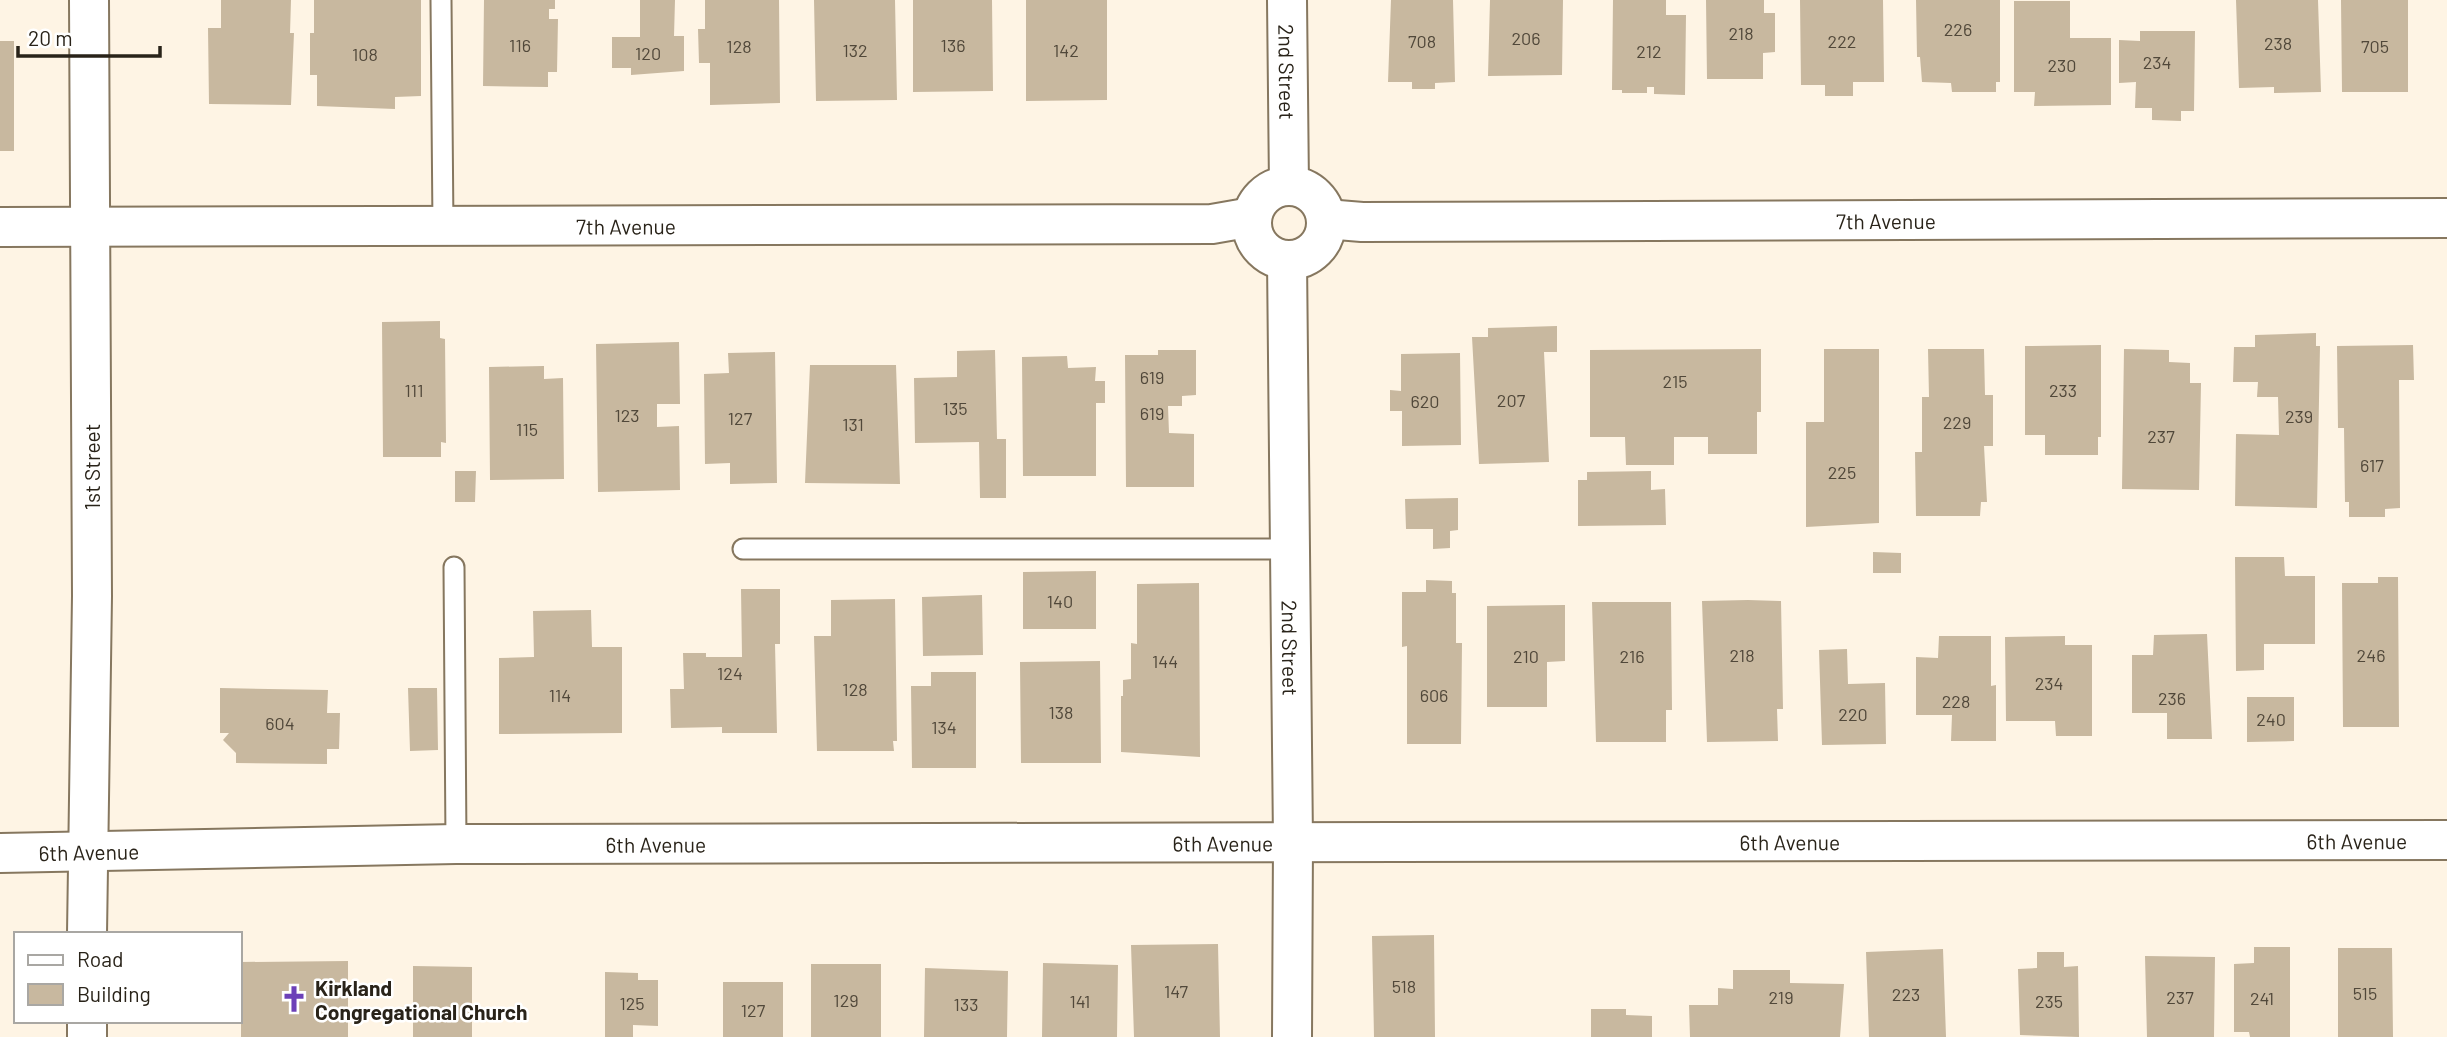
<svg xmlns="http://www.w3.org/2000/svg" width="2447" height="1037" font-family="Barlow,sans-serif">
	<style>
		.building { fill: #c8b89f }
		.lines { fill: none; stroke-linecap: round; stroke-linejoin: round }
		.service-casing { stroke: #86775f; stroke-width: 23 }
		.minor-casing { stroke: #86775f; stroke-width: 42 }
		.tertiary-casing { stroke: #86775f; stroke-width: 42 }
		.service { stroke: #fff; stroke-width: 19 }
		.minor { stroke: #fff; stroke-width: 38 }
		.tertiary { stroke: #fff; stroke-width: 38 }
		.labels { text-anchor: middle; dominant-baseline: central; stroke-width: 5; stroke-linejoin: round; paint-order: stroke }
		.number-label { font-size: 18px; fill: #51483a }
		.street-label { font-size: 21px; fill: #292319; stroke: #fff }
		.poi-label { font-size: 21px; font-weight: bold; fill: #292319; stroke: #fff; text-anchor: start }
	</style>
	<rect width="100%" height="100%" fill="#fef4e4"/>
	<path class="building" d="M221,0H291L290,33H294L291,105L209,104L208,28H221Z
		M314,0H421V96L395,97V109L317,106V75H310V33H314Z
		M484,0H555V9H549V19H558L557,72H548V87L483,86Z
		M640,0H675L674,36H684V71L631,75V68H612V37H640Z
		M705,0H779L780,103L710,105V63H699L698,29H705Z
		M814,0H895L897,100L816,101Z
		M913,0H992L993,91L913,92Z
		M1026,0H1107V100L1026,101Z
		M1391,0H1453L1455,82L1435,83V89H1412V82H1388Z
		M1490,0H1563L1562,75L1488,76Z
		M1613,0H1666V15H1686L1685,95L1654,94V87H1647V93H1622V90H1612Z
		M1706,0H1764V13H1775V52L1763,53V79H1707Z
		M1800,0H1883L1884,82H1853V96H1825V85H1801Z
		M1916,0H2000V82H1996V92H1952L1951,83L1922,82L1920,57H1917Z
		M2236,0H2318L2321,92L2274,93V87L2239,88Z
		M2341,0H2408V92H2342Z
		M2014,1H2070V38H2111V105L2034,106L2035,92H2014Z
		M2140,31H2195L2194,111H2181V121L2152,120V108H2135L2136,82L2119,83V40L2140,41Z
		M0,41H14V151H0Z
		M440,321V338L445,339L446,443L441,442V457H383L382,322Z
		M1557,326V352H1544L1549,462L1479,464L1472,337H1488V328Z
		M2316,333V346H2320L2317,508L2235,506L2236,434L2279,435L2278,397H2257L2258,382H2233L2234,347H2255V335Z
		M679,342L680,404H657V427L679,426L680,490L598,492L596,344Z
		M2101,345V437H2098V455H2045V435H2025V346Z
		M2413,345L2414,380H2399L2400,508L2385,509V517H2349V502H2345L2344,428H2338L2337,346Z
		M1761,349V412H1757V454H1708V437H1674V465H1626L1625,437H1590V350Z
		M1824,349H1879V523L1806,527V422H1824Z
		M1928,349H1984L1985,395H1993V446H1984L1987,502H1981L1980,516H1916L1915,452H1922V397H1929Z
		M2124,349L2169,350V362L2190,363V383H2201L2199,490L2122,489Z
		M995,350L997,439H1006V498H980L979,442L915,443L914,378L957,377V351Z
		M1158,350H1196V395L1182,396V406H1168L1169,433L1194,434V487H1126L1125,355H1158Z
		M775,352L777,483L730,484V463L705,464L704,374L729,373L728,353Z
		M1460,353L1461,445L1402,446V411H1390V390L1401,391V354Z
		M1067,356L1068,368L1096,367L1095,381H1105V403H1096V476H1023L1022,357Z
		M810,365H896L900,484L805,483Z
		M544,366V379L563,378L564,479L490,480L489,367Z
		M455,471H476L475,502H455Z
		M1651,471V490L1665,489L1666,525L1578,526V480H1587V472Z
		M1458,498V530L1450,531V548L1433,549V529H1406L1405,499Z
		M1873,552L1901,553V573H1873Z
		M2235,557H2284L2285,576H2315V644H2264V670L2236,671Z
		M1096,571V629H1023V572Z
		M2378,577H2398L2399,727H2343L2342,583H2378Z
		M1426,580L1452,581V593H1456V643H1462L1461,744H1407V646L1402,647V592H1426Z
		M1199,583L1200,757L1121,752V696H1123V680L1131,679V643L1137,644V584Z
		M741,589H780V644H775L777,733H722V727L671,728L670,689H684L683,653H706V657H742Z
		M982,595L983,655L923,656L922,597Z
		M895,599L897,741H893L894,751H817L814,636H831V600Z
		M1748,600L1781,601L1783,709H1777L1778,741L1707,742L1702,601Z
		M1592,602H1671L1672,710H1666V742H1596Z
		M1565,605V661L1547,662V707H1487V606Z
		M591,610L592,647H622V733L499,734V658L534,657L533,611Z
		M2207,634L2212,739H2167V713H2132V655H2153L2154,635Z
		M1939,636H1991V686L1996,685V741H1951L1952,715H1916V657L1938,658Z
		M2065,636V645H2092V736H2056L2055,721H2006L2005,637Z
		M1847,649L1848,684L1885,683L1886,744L1822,745L1819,650Z
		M1100,661L1101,763H1021L1020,662Z
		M931,672H976V768H912L911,686H931Z
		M220,688L328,690L327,713H340L339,749H327V764L236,763V753L223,740L229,733H220Z
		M408,688H437L438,750L410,751Z
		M2247,697H2294V741L2247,742Z
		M1434,935L1435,1037H1374L1372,936Z
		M1218,944L1220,1037H1134L1131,945Z
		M2254,947H2290V1037H2250L2249,1032H2234V964L2254,963Z
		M2338,948H2392L2393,1037H2338Z
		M1943,949L1946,1037H1869L1866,952Z
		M2037,952H2064V967L2078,966L2079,1037L2020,1035L2018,969L2037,968Z
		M2145,956L2215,957L2214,1037H2147Z
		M348,961V1037H241V962Z
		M1043,963L1118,965L1117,1037H1042Z
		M811,964H881V1037H811Z
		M413,966L472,967V1037H413Z
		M925,968L1008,971L1007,1037H924Z
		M1733,970H1790V983L1844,984L1840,1037H1690L1689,1005H1718V988L1733,989Z
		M605,972L638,973V980H658V1026L633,1025V1037H605Z
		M723,982H783V1037H723Z
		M1591,1009H1626V1015L1652,1016V1037H1591Z"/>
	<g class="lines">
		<defs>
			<path id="service" d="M441,0L443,227
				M743,549H1289
				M454,567L456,844"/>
			<g id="minor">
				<path id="s1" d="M1287,0L1289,186"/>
				<path id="s2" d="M1287,260L1293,842L1292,1037"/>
				<path id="s3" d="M0,853L456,844L2447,840"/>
			</g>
			<g id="tertiary">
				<circle cx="1289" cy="223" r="37"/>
				<path id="s4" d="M1326,219L1362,222L2447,218"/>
				<path id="s5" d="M0,227L1212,224L1252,217"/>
				<path d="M87,934L92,596L89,0"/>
				<path d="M87,1037V1021"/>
			</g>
		</defs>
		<use href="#service" class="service-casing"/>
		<use href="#minor" class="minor-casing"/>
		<use href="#tertiary" class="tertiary-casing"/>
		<use href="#service" class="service"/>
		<use href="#minor" class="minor"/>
		<use href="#tertiary" class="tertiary"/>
	</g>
	<defs>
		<symbol id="church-bare" viewBox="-9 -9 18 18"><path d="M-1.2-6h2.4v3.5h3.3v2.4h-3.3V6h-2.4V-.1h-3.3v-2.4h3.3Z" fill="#6c40b8" stroke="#fff" stroke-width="2.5" paint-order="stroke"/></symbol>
	</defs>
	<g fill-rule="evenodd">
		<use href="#church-bare" x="275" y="980" width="38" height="38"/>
	</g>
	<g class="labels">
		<g class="number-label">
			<text x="1958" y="29">226</text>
			<text x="1741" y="33">218</text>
			<text x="1526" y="38">206</text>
			<text x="1422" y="41">708</text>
			<text x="1842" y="41">222</text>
			<text x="2278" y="43">238</text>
			<text x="520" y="45">116</text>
			<text x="953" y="45">136</text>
			<text x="739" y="46">128</text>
			<text x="2375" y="46">705</text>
			<text x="855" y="50">132</text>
			<text x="1066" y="50">142</text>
			<text x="1649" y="51">212</text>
			<text x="648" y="53">120</text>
			<text x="365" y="54">108</text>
			<text x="2157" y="62">234</text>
			<text x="2062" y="65">230</text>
			<text x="1152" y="377">619</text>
			<text x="1675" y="381">215</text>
			<text x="414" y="390">111</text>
			<text x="2063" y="390">233</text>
			<text x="1511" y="400">207</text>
			<text x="1425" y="401">620</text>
			<text x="955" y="408">135</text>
			<text x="1152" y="413">619</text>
			<text x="627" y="415">123</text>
			<text x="2299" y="416">239</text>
			<text x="740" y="418">127</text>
			<text x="1957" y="422">229</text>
			<text x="853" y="424">131</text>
			<text x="527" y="429">115</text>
			<text x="2161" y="436">237</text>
			<text x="2372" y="465">617</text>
			<text x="1842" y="472">225</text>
			<text x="1060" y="601">140</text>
			<text x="1742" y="655">218</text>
			<text x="2371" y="655">246</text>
			<text x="1526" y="656">210</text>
			<text x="1632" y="656">216</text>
			<text x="1165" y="661">144</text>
			<text x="730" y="673">124</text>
			<text x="2049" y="683">234</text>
			<text x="855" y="689">128</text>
			<text x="560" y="695">114</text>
			<text x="1434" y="695">606</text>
			<text x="2172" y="698">236</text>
			<text x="1956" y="701">228</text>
			<text x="1061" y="712">138</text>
			<text x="1853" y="714">220</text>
			<text x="2271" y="719">240</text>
			<text x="280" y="723">604</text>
			<text x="944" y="727">134</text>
			<text x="1404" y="986">518</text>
			<text x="1176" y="991">147</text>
			<text x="2365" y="993">515</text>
			<text x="1906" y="994">223</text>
			<text x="1781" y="997">219</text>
			<text x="2180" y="997">237</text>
			<text x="2262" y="998">241</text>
			<text x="846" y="1000">129</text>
			<text x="1080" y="1001">141</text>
			<text x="2049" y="1001">235</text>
			<text x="632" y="1003">125</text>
			<text x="966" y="1004">133</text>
			<text x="753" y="1010">127</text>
		</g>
		<g class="street-label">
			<text stroke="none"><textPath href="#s1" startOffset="72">2nd Street</textPath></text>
			<text stroke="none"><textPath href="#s4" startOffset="560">7th Avenue</textPath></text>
			<text stroke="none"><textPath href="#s5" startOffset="626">7th Avenue</textPath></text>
			<text transform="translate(91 467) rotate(-90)">1st Street</text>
			<text stroke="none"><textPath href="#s2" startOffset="388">2nd Street</textPath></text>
			<text stroke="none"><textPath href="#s3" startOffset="2357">6th Avenue</textPath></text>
			<text stroke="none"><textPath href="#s3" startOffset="1790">6th Avenue</textPath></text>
			<text stroke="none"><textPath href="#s3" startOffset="1223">6th Avenue</textPath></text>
			<text stroke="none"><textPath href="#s3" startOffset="656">6th Avenue</textPath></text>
			<text stroke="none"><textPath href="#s3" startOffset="89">6th Avenue</textPath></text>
		</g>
		<g class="poi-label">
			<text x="315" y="987">Kirkland<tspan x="315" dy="24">Congregational Church</tspan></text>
		</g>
	</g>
	<rect x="14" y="932" width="228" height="91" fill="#ffffff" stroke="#a9a7a3" stroke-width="2"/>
	<rect x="28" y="955" width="35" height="10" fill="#ffffff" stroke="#a9a7a3" stroke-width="2"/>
	<text x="77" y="967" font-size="21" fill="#292319">Road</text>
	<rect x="28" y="984" width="35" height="21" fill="#c8b89f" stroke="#a9a7a3" stroke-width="2"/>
	<text x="77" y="1002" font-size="21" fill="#292319">Building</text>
	<path d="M18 46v10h142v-10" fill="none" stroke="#292319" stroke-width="3.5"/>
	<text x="28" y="46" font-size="21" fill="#292319" stroke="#ffffff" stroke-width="5" paint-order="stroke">20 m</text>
</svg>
